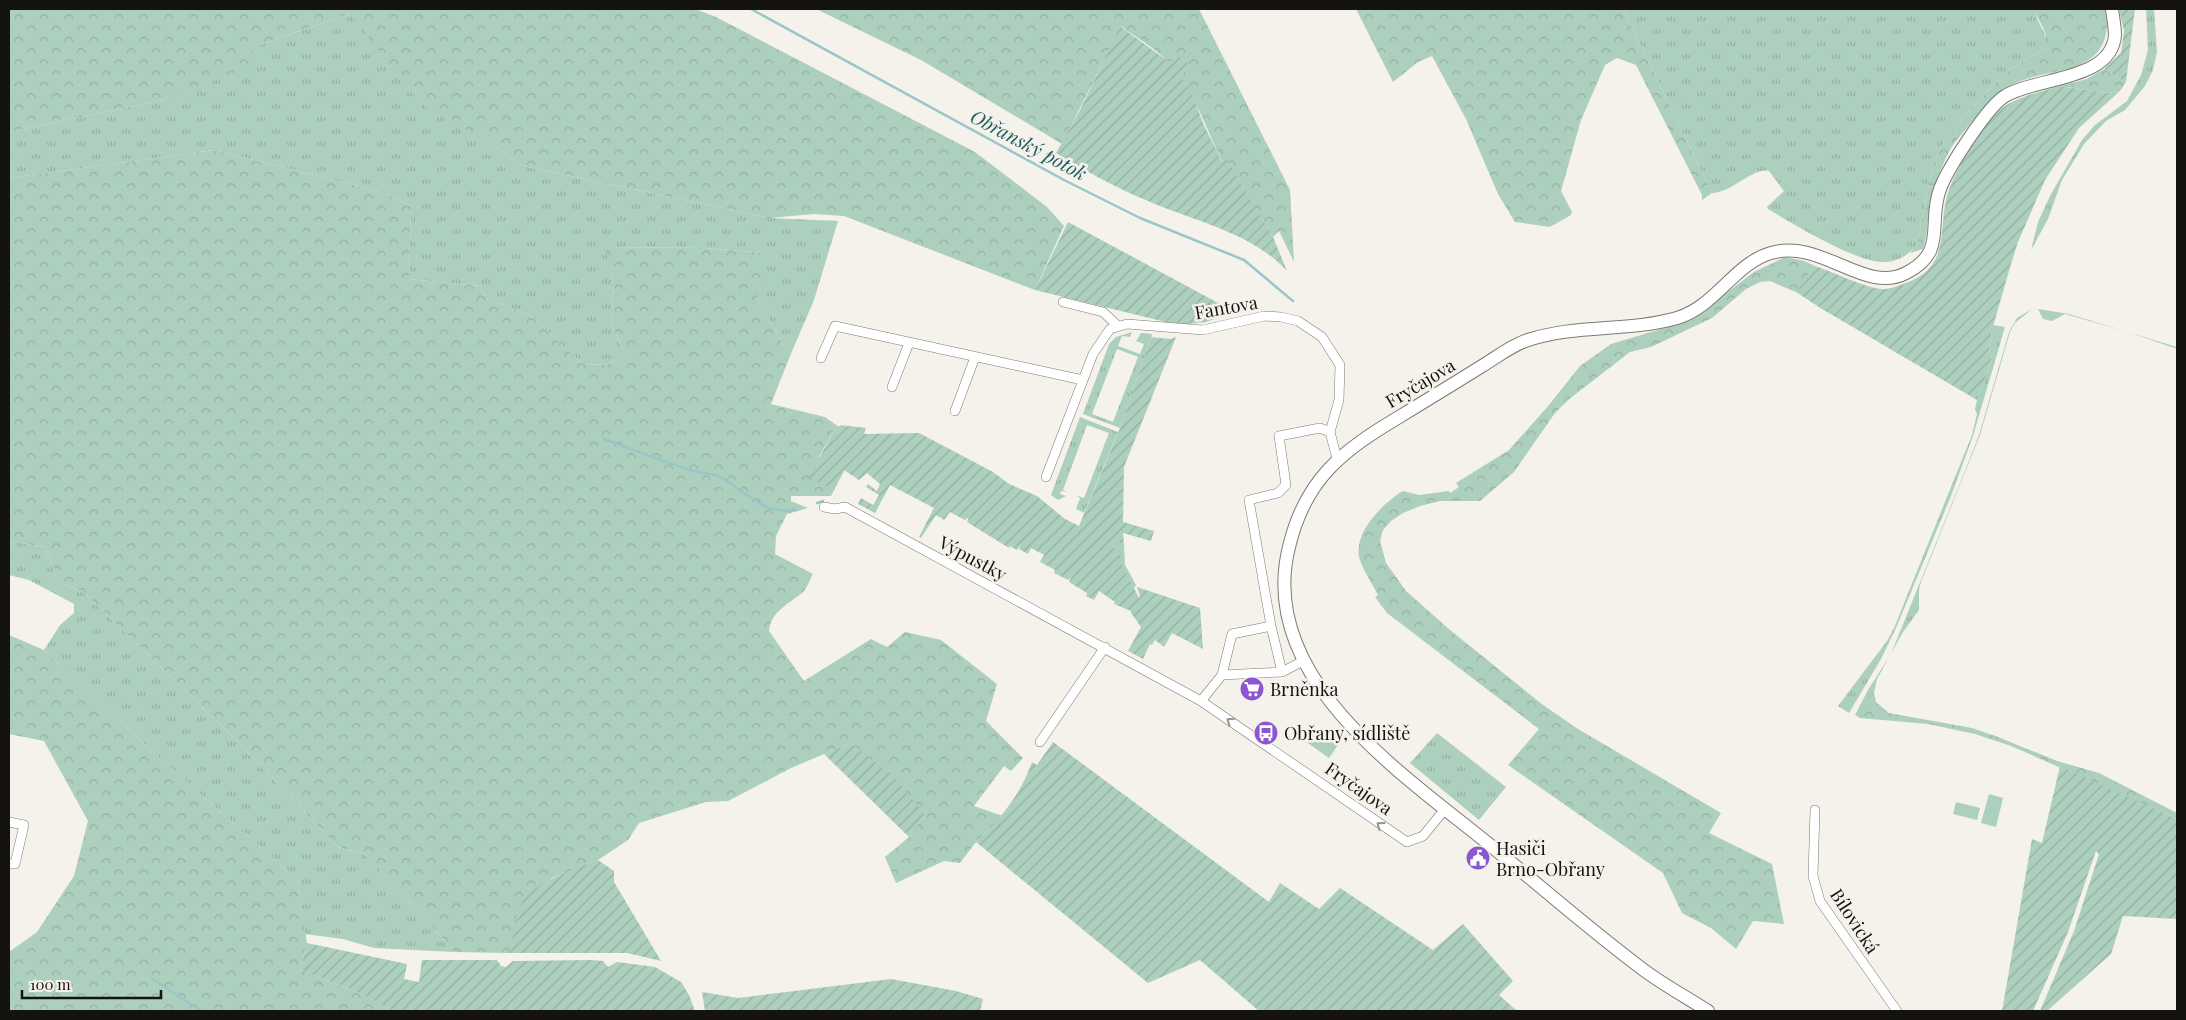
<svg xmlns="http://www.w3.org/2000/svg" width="2186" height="1020" font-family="'Playfair Display',serif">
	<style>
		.grass { fill: url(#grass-tufts); fill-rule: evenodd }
		.forest { fill: url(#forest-crowns) }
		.garden { fill: url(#garden-furrows) }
		.pitch { fill: #adcfbd }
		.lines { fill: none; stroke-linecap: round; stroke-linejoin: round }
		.stream { stroke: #98c6c9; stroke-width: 2.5 }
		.minor-casing { stroke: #7d7a74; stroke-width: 10 }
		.secondary-casing { stroke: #7d7a74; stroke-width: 14 }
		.minor { stroke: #fff; stroke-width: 9 }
		.secondary { stroke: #fff; stroke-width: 12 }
		.oneway { stroke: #959593 }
		.labels { text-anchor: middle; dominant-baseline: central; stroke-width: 5; stroke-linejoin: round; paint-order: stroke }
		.street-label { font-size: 18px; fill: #141310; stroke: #f5f2eb }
		.poi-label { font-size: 18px; fill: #141310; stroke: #f5f2eb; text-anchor: start }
		.water-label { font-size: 19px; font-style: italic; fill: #216064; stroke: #f5f2eb }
	</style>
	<defs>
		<pattern id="grass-tufts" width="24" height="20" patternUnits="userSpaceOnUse" patternTransform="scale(1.25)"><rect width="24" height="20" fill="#adcfbd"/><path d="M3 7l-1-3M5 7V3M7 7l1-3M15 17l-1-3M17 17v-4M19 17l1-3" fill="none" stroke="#94b1a1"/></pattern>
		<pattern id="forest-crowns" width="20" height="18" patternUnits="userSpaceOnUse" patternTransform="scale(1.25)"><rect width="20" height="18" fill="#adcfbd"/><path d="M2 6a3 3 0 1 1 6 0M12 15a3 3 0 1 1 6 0" fill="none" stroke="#94b1a1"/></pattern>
		<pattern id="garden-furrows" width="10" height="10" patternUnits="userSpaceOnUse" patternTransform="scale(1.25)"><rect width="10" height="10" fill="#adcfbd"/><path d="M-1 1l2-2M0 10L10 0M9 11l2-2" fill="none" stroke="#94b1a1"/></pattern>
	</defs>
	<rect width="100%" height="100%" fill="#f5f2eb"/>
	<path class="grass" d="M1623,9H2033L2048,42L2045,48L2009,70L1968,111L1940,149L1933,164L1917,244C1910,254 1898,262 1884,262C1857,263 1793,224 1768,209L1767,207L1784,191L1769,171C1753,167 1732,193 1712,193Z
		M2146,9H2154L2157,52L2153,70L2145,86L2125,110L2106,121L2084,144L2062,180L2048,219L2031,250L2038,222L2050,196L2082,140L2095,125L2127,101L2141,75L2148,50Z
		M349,14L481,137L523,166L770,218L838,221L814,300L790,356L757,300L764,253L706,248L606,247L614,284L611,323L625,354L607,365L582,364L530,315L486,299L480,286L409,279L411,206L385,193L214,150L9,178V132L163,100L253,47Z
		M2032,309L2015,323L2010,332L1980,435L1921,582L1919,590V610L1903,632L1877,679L1874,693L1868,690L1891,654L1961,481L1979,435L2009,332L2017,318Z
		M2038,309L2069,314L2177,347V349L2128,332L2065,314L2052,321L2043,319Z
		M1993,325L2005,327L1973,436L1951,496L1896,628L1881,659L1849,713L1838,706L1887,641L1894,628L1972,435L1977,414L1975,409L1977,400L1992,360L1989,349Z
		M1132,332L1130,337L1122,336L1118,346L1140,354L1144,344L1136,341L1141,333L1152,334L1120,428L1083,414L1109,344L1116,337ZM1117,349L1138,357L1113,422L1092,414Z
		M1080,417L1118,432L1084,513L1076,509L1080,498L1075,495L1084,498L1109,433L1087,425L1063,490L1067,492L1061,491L1060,494L1066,496L1058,500L1051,495Z
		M1109,539L1124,544L1125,565L1136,585L1134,588Z
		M9,541L45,547L58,582L82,591L228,732L338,847L364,854L420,912L454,952L374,948L343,939L305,934L298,880L156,755L44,650L60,625L74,613V604L29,580L9,575Z
		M1437,733L1506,787L1479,820L1410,763Z"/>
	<path class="forest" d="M9,9H695L716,17L975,152L1047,207L1064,226L1035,290L844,216L814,214L770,218L523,166L481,137L430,111L399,80L361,26L349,14L253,47L252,66L163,100L9,132Z
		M816,9H1199L1290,190L1294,262L1279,231L1273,237L1226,159L1223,163C1206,129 1195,92 1170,64C1157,49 1137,38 1121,26L1062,144L921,60Z
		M1356,9H1623L1712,193L1702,200V195L1636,65L1617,58L1605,65L1581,120L1561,191L1572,212L1571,215L1550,227L1515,222L1498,194L1466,119L1432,56L1418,62L1393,82Z
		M2033,9H2107C2114,89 2037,58 1997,95C1987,104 1956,139 1950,150C1943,163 1932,190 1930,204C1927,219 1928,235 1923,249L1910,253L1917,244L1933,164L1940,149L1968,111L2009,70L2045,48C2050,35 2039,21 2033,9Z
		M2104,69L2126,82L2120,91L2108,93L2059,86L2087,79Z
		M214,150L385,193L411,206L409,279L480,286L486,299L530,315L582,364L607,365L625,354L611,323L614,284L605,247L706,248L765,253L757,300L790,356L771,404L825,417L839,427L834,430L819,457L848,463L831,496H791V501L808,508L787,514L776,536L775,554L813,574C810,579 807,588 803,592C789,604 771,611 769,631L804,681L871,639L887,647L905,632L941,640L997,684L986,721L1023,758L1011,771L1004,766L974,806L1003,816L976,842L960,863L944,861L896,883L885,857L909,837L925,814L850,743L791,768L728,801L706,802L639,823L628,840L598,860L552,878L526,897L518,914L511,953L454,952L420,912L364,854L338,847L228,732L82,591L58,582L45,547L9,541V178Z
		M1785,257L1804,261L1815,266L1796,292L1770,281L1760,282L1746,289L1712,318L1651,347L1630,352L1568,400L1555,413L1514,472L1480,501H1440L1420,506L1403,513L1391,521L1383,530L1380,541L1386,563L1406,591L1450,630L1543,705L1578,729L1721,813L1709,833L1772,864L1784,924L1753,921L1736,949L1711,928L1682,913L1663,873L1508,765L1539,729L1387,613L1375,597L1378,595C1372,583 1364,572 1360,560C1351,534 1384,502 1403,491L1419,495L1449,491L1450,493L1459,487L1456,483L1509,450L1549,405L1580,366L1611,344L1691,320L1754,272Z
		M9,635L44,650L156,755L298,880L307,943L300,970L350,989L392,1009L391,1011H9V952L37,932L74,876L88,821L44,741L9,734Z
		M1868,690L1874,693L1876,702L1889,713L1972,728L1998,737L2057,761L2099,773L2177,813V819L2011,746L1975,734L1928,724L1860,718L1855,715Z"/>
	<path class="garden" d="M2119,9H2135L2126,82L2104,69L2121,53L2124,31Z
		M1120,26L1169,62L1178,56L1191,65L1180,76L1191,91L1203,123L1222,162L1226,158L1273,237L1287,271C1253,233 1194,221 1148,201C1116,188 1086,171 1056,153L1080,110Z
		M2059,86L2108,93L2120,91L2079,128L2045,180L2018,242L2011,264L1992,330L1989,349L1992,360L1977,400L1822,309L1796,292L1815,266C1836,273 1858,285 1880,289C1888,290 1898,286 1906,283C1955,265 1935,224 1950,187C1960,162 1977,136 1994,116C2008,98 2038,93 2059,86Z
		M1068,222L1235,312L1206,322L1178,325L1035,290Z
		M1151,337L1171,339L1176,337L1124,467L1123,522L1154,531L1151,541L1123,533L1124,544L1110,540L1139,598L1140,596L1137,587L1200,608L1203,649L1172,633L1164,647L1155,640L1152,645L1150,644L1143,659L1128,651L1141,627L1131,613V611L1114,604L1115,602L1099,591L1094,600L1086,596L1087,593L1069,582L1071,577L1068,580L1054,573L1055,570L1040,562L1044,555L1031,548L1028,554L1019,549L1020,545L1017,550L1010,546L1009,548L967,522L969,517L965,520L950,512L944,520L936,515L921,538L919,537L934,508L890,485L875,513L858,504L861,498L873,505L879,495L866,487L868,484L877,491L880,484L867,473L859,480L844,470L834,490L809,478L834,430L841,425L866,428L864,434L919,433L993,472L1009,484L1037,496L1065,519L1079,526L1120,428Z
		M1053,742L1269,902L1280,883L1319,909L1340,888L1433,950L1463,924L1513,981L1499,995L1517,1011H1259L1200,960L1148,983L976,842C1001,818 1021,794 1032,762L1037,765Z
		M850,743L891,774L925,814L909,837L824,754Z
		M2060,766L2177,819V919L2123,916L2111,954L2047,1011H2040L2074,931L2099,854L2096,851L2068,932L2033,1011H2002L2032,839L2042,843Z
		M598,860L614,871V882L661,961L627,953H511C513,936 514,911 526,897C540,880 577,868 598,860Z
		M307,943L407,964L404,979L419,982L422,960H497L501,966L506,967L513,961L591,960L603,961L608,967L617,962L655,967L681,982L689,995L695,1011H391V1009L350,989L300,970Z
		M891,979L956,991L983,999L980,1011H705L702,992L738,998Z"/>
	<path class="pitch" d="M1312,726L1338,745L1329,758L1302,739Z
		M1989,794L2003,798L1996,827L1981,823Z
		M1956,802L1980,808L1977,820L1953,814Z"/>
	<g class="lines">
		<path class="stream" d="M751,9L1064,180L1140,218L1244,260L1293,301
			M604,439C634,450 664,462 694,471C703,474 716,473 724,479C744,492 768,517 795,509
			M817,503L823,501
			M153,979L201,1011"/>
		<defs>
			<path id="minor" d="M1063,302L1103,312L1118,326
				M821,358L835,326L1083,380
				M892,387L909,343
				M955,411L975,357
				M1046,477L1093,354L1110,329L1127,324L1203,330L1264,316L1281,317L1298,321L1322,337L1340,365L1339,400L1330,432
				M824,507L835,509L845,507L1201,701L1407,842L1423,836L1445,809
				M1282,672L1271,626L1249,500L1278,493L1286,485L1279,436L1320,428L1330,432L1337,459
				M1222,675L1232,634L1271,626
				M1201,701L1222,675L1282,672L1303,661
				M1040,742L1105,647
				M1815,810L1813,876L1820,901L1897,1011
				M9,822L24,825L15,864H9"/>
			<path id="secondary" d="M1708,1011C1686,997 1662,984 1641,968C1589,929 1540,886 1490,845C1403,774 1256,678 1289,547C1305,479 1342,451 1399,417C1427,400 1455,383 1482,366C1497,357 1512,345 1528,340C1576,324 1629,332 1677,318C1715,307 1735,263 1771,253C1821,238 1865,295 1906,273C1948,252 1927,224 1940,189C1948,168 1987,107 2005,96C2036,77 2112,81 2115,35C2115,27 2113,17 2112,9"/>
		</defs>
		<use href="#minor" class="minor-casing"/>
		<use href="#secondary" class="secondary-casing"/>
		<use href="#minor" class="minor"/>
		<use href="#secondary" class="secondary"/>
	</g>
	<defs><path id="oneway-chevron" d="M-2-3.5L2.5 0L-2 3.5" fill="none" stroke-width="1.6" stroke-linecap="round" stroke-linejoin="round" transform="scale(1.25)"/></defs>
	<g class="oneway">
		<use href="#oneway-chevron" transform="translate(1230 721) rotate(-146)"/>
		<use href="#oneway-chevron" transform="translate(1380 825) rotate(-144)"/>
	</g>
	<defs>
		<symbol id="supermarket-disc" viewBox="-11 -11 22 22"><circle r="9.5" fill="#8b57d0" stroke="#f5f2eb"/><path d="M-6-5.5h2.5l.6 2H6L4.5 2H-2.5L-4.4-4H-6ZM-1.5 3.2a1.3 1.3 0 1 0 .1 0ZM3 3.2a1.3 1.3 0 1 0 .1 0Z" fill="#fff"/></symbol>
		<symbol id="bus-disc" viewBox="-11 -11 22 22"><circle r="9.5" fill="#8b57d0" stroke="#f5f2eb"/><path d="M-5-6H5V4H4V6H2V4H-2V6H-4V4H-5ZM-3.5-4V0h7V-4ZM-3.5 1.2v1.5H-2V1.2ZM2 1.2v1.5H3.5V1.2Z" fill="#fff"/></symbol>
		<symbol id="civic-disc" viewBox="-11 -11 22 22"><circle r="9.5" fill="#8b57d0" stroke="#f5f2eb"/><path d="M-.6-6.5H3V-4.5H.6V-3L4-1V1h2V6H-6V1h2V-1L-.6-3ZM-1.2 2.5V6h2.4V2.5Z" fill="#fff"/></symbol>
	</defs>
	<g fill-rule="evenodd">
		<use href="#supermarket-disc" x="1238" y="675" width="28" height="28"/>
		<use href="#bus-disc" x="1252" y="719" width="28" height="28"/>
		<use href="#civic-disc" x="1464" y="844" width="28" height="28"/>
	</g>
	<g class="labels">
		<g class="street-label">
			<text transform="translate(1226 307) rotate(-10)">Fantova</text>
			<text transform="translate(1420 383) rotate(-31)">Fryčajova</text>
			<text transform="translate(973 558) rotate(28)">Výpustky</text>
			<text transform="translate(1359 788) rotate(35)">Fryčajova</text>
			<text transform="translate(1855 921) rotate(57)">Bílovická</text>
		</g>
		<g class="poi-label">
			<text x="1270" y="689">Brněnka</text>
			<text x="1284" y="733">Obřany, sídliště</text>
			<text x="1496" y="848">Hasiči<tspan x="1496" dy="21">Brno-Obřany</tspan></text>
		</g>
		<g class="water-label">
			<text transform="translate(1029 144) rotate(28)">Obřanský potok</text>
		</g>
	</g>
	<rect width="2186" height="1020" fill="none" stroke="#141310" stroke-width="20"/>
	<path d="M22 990v8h139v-8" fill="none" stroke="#141310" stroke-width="2.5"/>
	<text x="30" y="990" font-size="15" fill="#141310" stroke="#f5f2eb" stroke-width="4" paint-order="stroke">100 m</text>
</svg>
